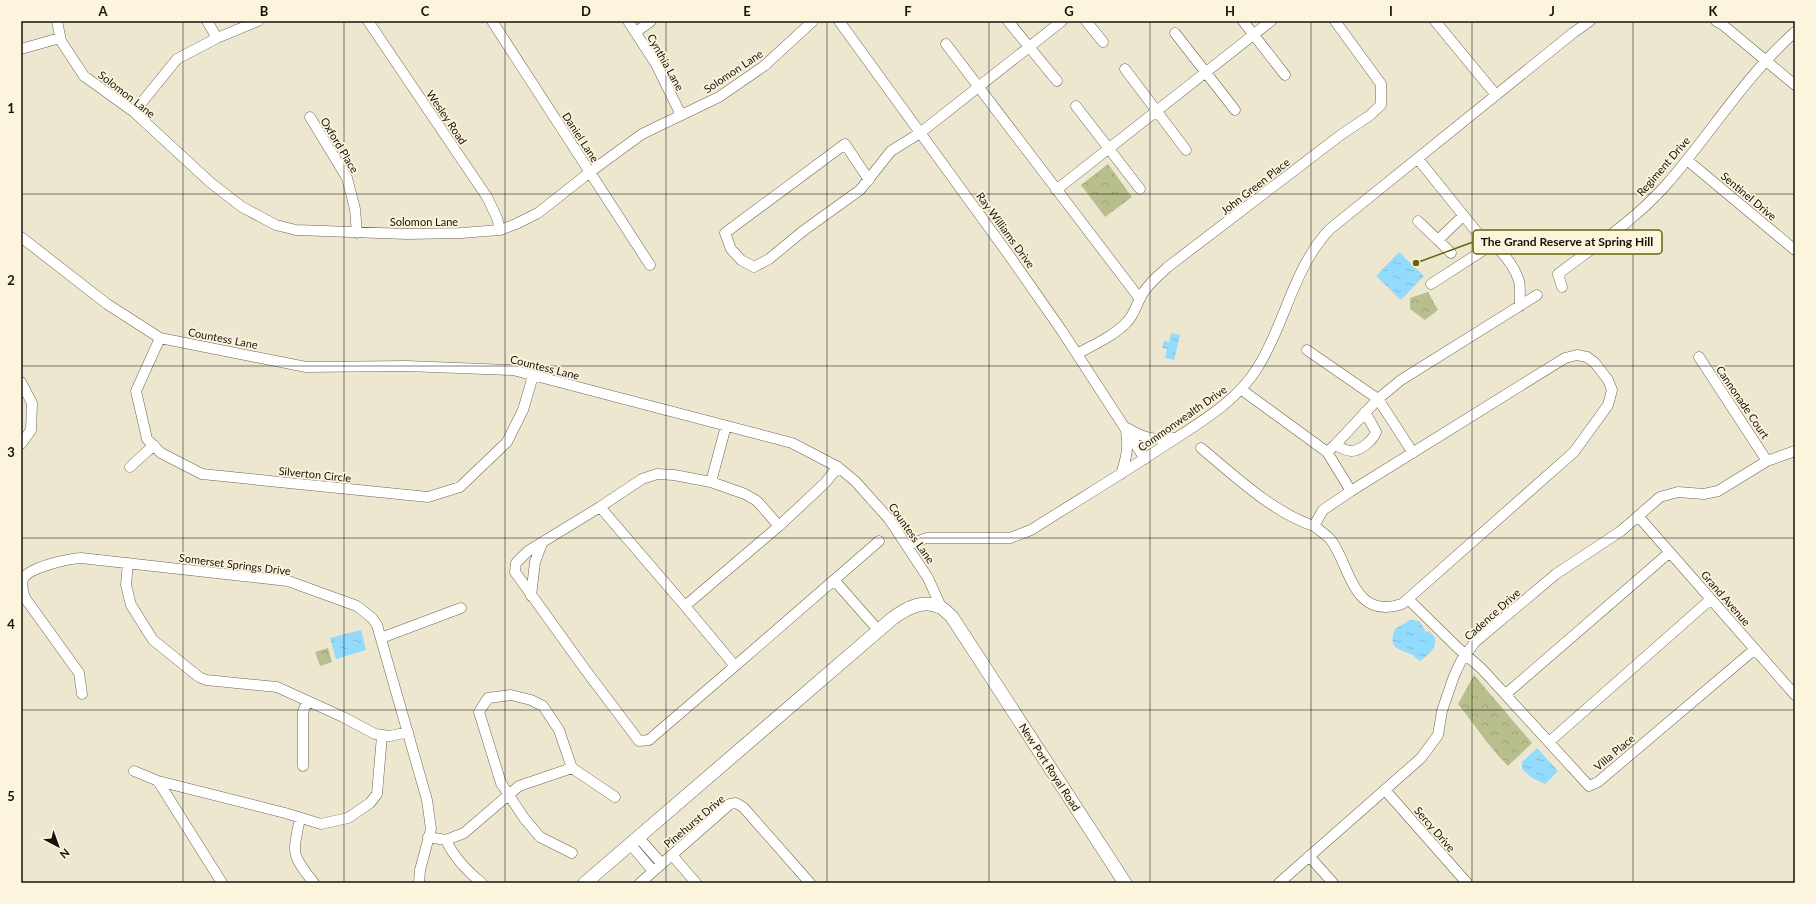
<svg xmlns="http://www.w3.org/2000/svg" width="1816" height="904" font-family="Lato,sans-serif">
	<style>
		.forest { fill: url(#forest-crowns) }
		.water { fill: url(#water-ripples) }
		.lines { fill: none; stroke-linecap: round; stroke-linejoin: round }
		.minor-casing { stroke: #6d6652; stroke-width: 11 }
		.major-casing { stroke: #6d6652; stroke-width: 14 }
		.minor { stroke: #fff; stroke-width: 10 }
		.major { stroke: #fff; stroke-width: 13 }
		.grid { fill: none; stroke: #15120b; stroke-width: 1; stroke-opacity: 0.55 }
		.labels { text-anchor: middle; dominant-baseline: central; stroke-width: 3.5; stroke-linejoin: round; paint-order: stroke }
		.street-label { font-size: 11px; fill: #15120b; stroke: #fcf4dd }
		.leader { fill: none; stroke: #626704; stroke-width: 1.5 }
		.callout-dot { fill: #626704; stroke: #fcf4dd; stroke-width: 1.5 }
		.callout { fill: #fcf4dd; stroke: #626704; stroke-width: 1.5 }
		.callout-label { font-size: 12px; text-anchor: middle; font-weight: bold; fill: #15120b }
		.neatline { fill: none; stroke: #15120b; stroke-width: 1.5 }
		.grid-label { font-size: 13px; text-anchor: middle; font-weight: bold; fill: #15120b }
	</style>
	<defs>
		<pattern id="forest-crowns" width="20" height="18" patternUnits="userSpaceOnUse"><rect width="20" height="18" fill="#b9be8d"/><path d="M2 6a3 3 0 1 1 6 0M12 15a3 3 0 1 1 6 0" fill="none" stroke="#9ea278"/></pattern>
		<pattern id="water-ripples" width="26" height="14" patternUnits="userSpaceOnUse"><rect width="26" height="14" fill="#93dbfd"/><path d="M2 4q2-2 4 0t4 0M15 11q2-2 4 0t4 0" fill="none" stroke="#7ebbd8"/></pattern>
	</defs>
	<rect width="100%" height="100%" fill="#eee7d0"/>
	<path class="forest" d="M1108,164L1132,197L1105,217L1081,185Z
		M1428,292L1438,310L1425,320L1410,309V298Z
		M328,648L332,662L320,666L315,652Z
		M1474,675L1532,743L1508,766C1489,747 1475,725 1458,704Z"/>
	<path class="water" d="M1399,252L1424,276L1401,300L1376,276Z
		M1171,333L1180,335L1174,360L1165,358L1167,349L1162,348L1164,341L1169,342Z
		M1410,620L1419,621L1426,632L1429,631L1435,637C1437,649 1428,655 1420,661C1416,659 1414,655 1410,654C1396,648 1388,647 1395,629Z
		M361,630L366,650L336,659L330,638Z
		M1537,748L1558,771L1545,784L1532,778L1522,769V762Z"/>
	<g class="lines">
		<defs>
			<path id="minor" d="M57,21L61,41L84,76L134,112L211,183L242,207L276,225L296,230L407,234L461,233L500,230L516,224L538,213L590,172L642,134L719,97L764,66L813,21
				M207,21L217,38
				M368,21L487,197L497,218L500,230
				M492,21L650,265
				M628,21L656,64L681,115
				M839,21L1011,258L1062,331L1145,459
				M1008,21L1057,81
				M1086,21L1103,42
				M1243,21L1285,75
				M1435,21L1496,95
				M1716,21L1723,25L1795,85
				M636,32L651,21
				M1175,33L1235,110
				M946,44L1140,299
				M21,49L60,38
				M1125,69L1186,150
				M1076,106L1140,189
				M134,112L177,59L217,38L258,21
				M310,117L347,178L355,209L357,233
				M1418,159L1476,231C1494,243 1512,259 1519,281C1521,288 1519,298 1520,306
				M1687,160L1795,250
				M869,180L845,144L725,233L731,249L741,260L754,267L769,259L803,231L860,190L891,151L920,133L1062,21
				M1056,190L1271,21
				M1418,221L1438,240L1463,216
				M21,237L107,304L160,338L306,367L406,366L513,370L792,443L838,467L855,481L889,519L928,578L941,607
				M1438,240L1451,253
				M1431,284L1493,244
				M1562,287L1558,274C1595,246 1635,220 1666,185C1710,135 1745,76 1795,32
				M160,338L136,391L147,439L161,453L202,474L289,483L428,497L460,487L507,442L523,410L533,376
				M1307,350L1378,399L1401,380L1537,295
				M1077,354C1093,345 1114,336 1127,322C1135,314 1137,302 1143,293C1150,282 1160,274 1169,266L1342,134L1369,116L1381,105V84L1335,21
				M1699,357L1767,461
				M21,382L32,403L31,430L21,444
				M1127,428C1145,439 1154,440 1174,438
				M1335,445C1340,447 1346,451 1351,451C1361,451 1373,440 1376,432L1365,412
				M1201,448C1235,476 1272,512 1314,526L1323,510L1351,491L1327,452L1242,390
				M1327,452L1335,445L1378,399L1413,453
				M130,467L154,445
				M838,467L825,483L779,526L685,606L735,666L879,541
				M1121,474C1126,459 1129,447 1126,431
				M711,482L726,426
				M600,507L528,551L516,563L515,572L584,668L639,741L649,740L735,666
				M1638,516L1795,695
				M1314,526C1319,530 1327,535 1331,540C1351,568 1353,620 1402,604L1574,452L1608,405L1612,390L1608,380L1595,363L1587,357L1577,355L1565,358L1351,491
				M907,546L926,538H1010L1031,530C1075,502 1120,475 1164,446C1197,424 1237,402 1258,367C1286,322 1293,268 1330,229L1573,33L1590,21
				M128,563L126,585L131,605L153,640L199,677L206,680L277,687L343,717L375,734L390,736L408,732
				M834,580L879,631
				M531,596L535,562L542,543
				M1408,599L1459,649L1482,669L1589,786L1598,782L1755,649
				M685,606L600,507L642,479L657,474L674,475L711,482L745,494L757,501L779,526
				M381,638L461,608
				M82,694L79,673L25,598C23,592 21,585 23,579C29,567 68,559 81,558L288,581L357,606L372,618L377,625L427,800L431,829L420,870L419,883
				M1506,694L1670,552
				M1549,742L1711,599
				M303,766V712L307,701
				M572,768L615,797
				M134,771L158,781L285,813L321,824L348,818L370,803L377,794L382,736
				M158,781L222,883
				M1385,790L1467,883
				M300,818C293,854 290,853 314,883
				M428,837L446,840C454,858 467,871 482,883
				M639,838L662,864
				M446,840L464,833L519,786L572,768
				M631,845L653,871
				M572,853L540,837L524,818L501,783L479,712L488,698L511,695L531,700L543,706L559,730L572,768
				M672,855L696,883
				M1309,856L1333,883
				M640,883L730,804L736,803L743,807L810,883
				M1279,883L1421,758L1438,735L1442,711L1454,676L1461,661L1475,642L1556,574L1621,531L1660,497L1678,492L1704,494L1718,491L1767,461L1795,451"/>
			<path id="major" d="M585,883L893,618C907,608 923,599 940,607C944,609 949,614 952,617L1125,883"/>
		</defs>
		<use href="#minor" class="minor-casing"/>
		<use href="#major" class="major-casing"/>
		<use href="#minor" class="minor"/>
		<use href="#major" class="major"/>
	</g>
	<path class="grid" d="M183,21V883M344,21V883M505,21V883M666,21V883M827,21V883M989,21V883M1150,21V883M1311,21V883M1472,21V883M1633,21V883M21,194H1795M21,366H1795M21,538H1795M21,710H1795"/>
	<g class="labels">
		<g class="street-label">
			<text transform="translate(666 62) rotate(61)">Cynthia Lane</text>
			<text transform="translate(733 71) rotate(-34)">Solomon Lane</text>
			<text transform="translate(127 94) rotate(38)">Solomon Lane</text>
			<text transform="translate(447 117) rotate(56)">Wesley Road</text>
			<text transform="translate(581 137) rotate(57)">Daniel Lane</text>
			<text transform="translate(340 145) rotate(59)">Oxford Place</text>
			<text transform="translate(1663 166) rotate(-49)">Regiment Drive</text>
			<text transform="translate(1255 186) rotate(-38)">John Green Place</text>
			<text transform="translate(1749 196) rotate(40)">Sentinel Drive</text>
			<text x="424" y="221">Solomon Lane</text>
			<text transform="translate(1006 230) rotate(54)">Ray Williams Drive</text>
			<text transform="translate(223 338) rotate(11)">Countess Lane</text>
			<text transform="translate(545 367) rotate(14)">Countess Lane</text>
			<text transform="translate(1743 402) rotate(56)">Cannonade Court</text>
			<text transform="translate(1182 418) rotate(-35)">Commonwealth Drive</text>
			<text transform="translate(315 474) rotate(6)">Silverton Circle</text>
			<text transform="translate(912 533) rotate(55)">Countess Lane</text>
			<text transform="translate(235 564) rotate(7)">Somerset Springs Drive</text>
			<text transform="translate(1726 598) rotate(49)">Grand Avenue</text>
			<text transform="translate(1492 614) rotate(-42)">Cadence Drive</text>
			<text transform="translate(1614 752) rotate(-40)">Villa Place</text>
			<text transform="translate(1050 767) rotate(57)">New Port Royal Road</text>
			<text transform="translate(694 821) rotate(-40)">Pinehurst Drive</text>
			<text transform="translate(1435 829) rotate(49)">Sercy Drive</text>
		</g>
	</g>
	<path class="leader" d="M1416 263L1473 242"/>
	<circle class="callout-dot" cx="1416" cy="263" r="4"/>
	<rect class="callout" x="1473" y="230" width="189" height="24" rx="4"/>
	<g class="callout-label">
		<text x="1567" y="246">The Grand Reserve at Spring Hill</text>
	</g>
	<rect width="1816" height="904" fill="none" stroke="#fcf4dd" stroke-width="44"/>
	<g transform="translate(58 846) rotate(139)" stroke="#fcf4dd" stroke-width="3" paint-order="stroke">
	<path d="M0-3L7 15L0 10L-7 15Z" fill="#15120b"/>
	<text y="-6" font-size="11" font-weight="bold" text-anchor="middle" fill="#15120b">N</text>
	</g>
	<rect x="22" y="22" width="1772" height="860" class="neatline"/>
	<g class="grid-label">
		<text x="103" y="16">A</text>
		<text x="264" y="16">B</text>
		<text x="425" y="16">C</text>
		<text x="586" y="16">D</text>
		<text x="747" y="16">E</text>
		<text x="908" y="16">F</text>
		<text x="1069" y="16">G</text>
		<text x="1230" y="16">H</text>
		<text x="1391" y="16">I</text>
		<text x="1552" y="16">J</text>
		<text x="1713" y="16">K</text>
		<text x="11" y="113">1</text>
		<text x="11" y="285">2</text>
		<text x="11" y="457">3</text>
		<text x="11" y="629">4</text>
		<text x="11" y="801">5</text>
	</g>
</svg>
